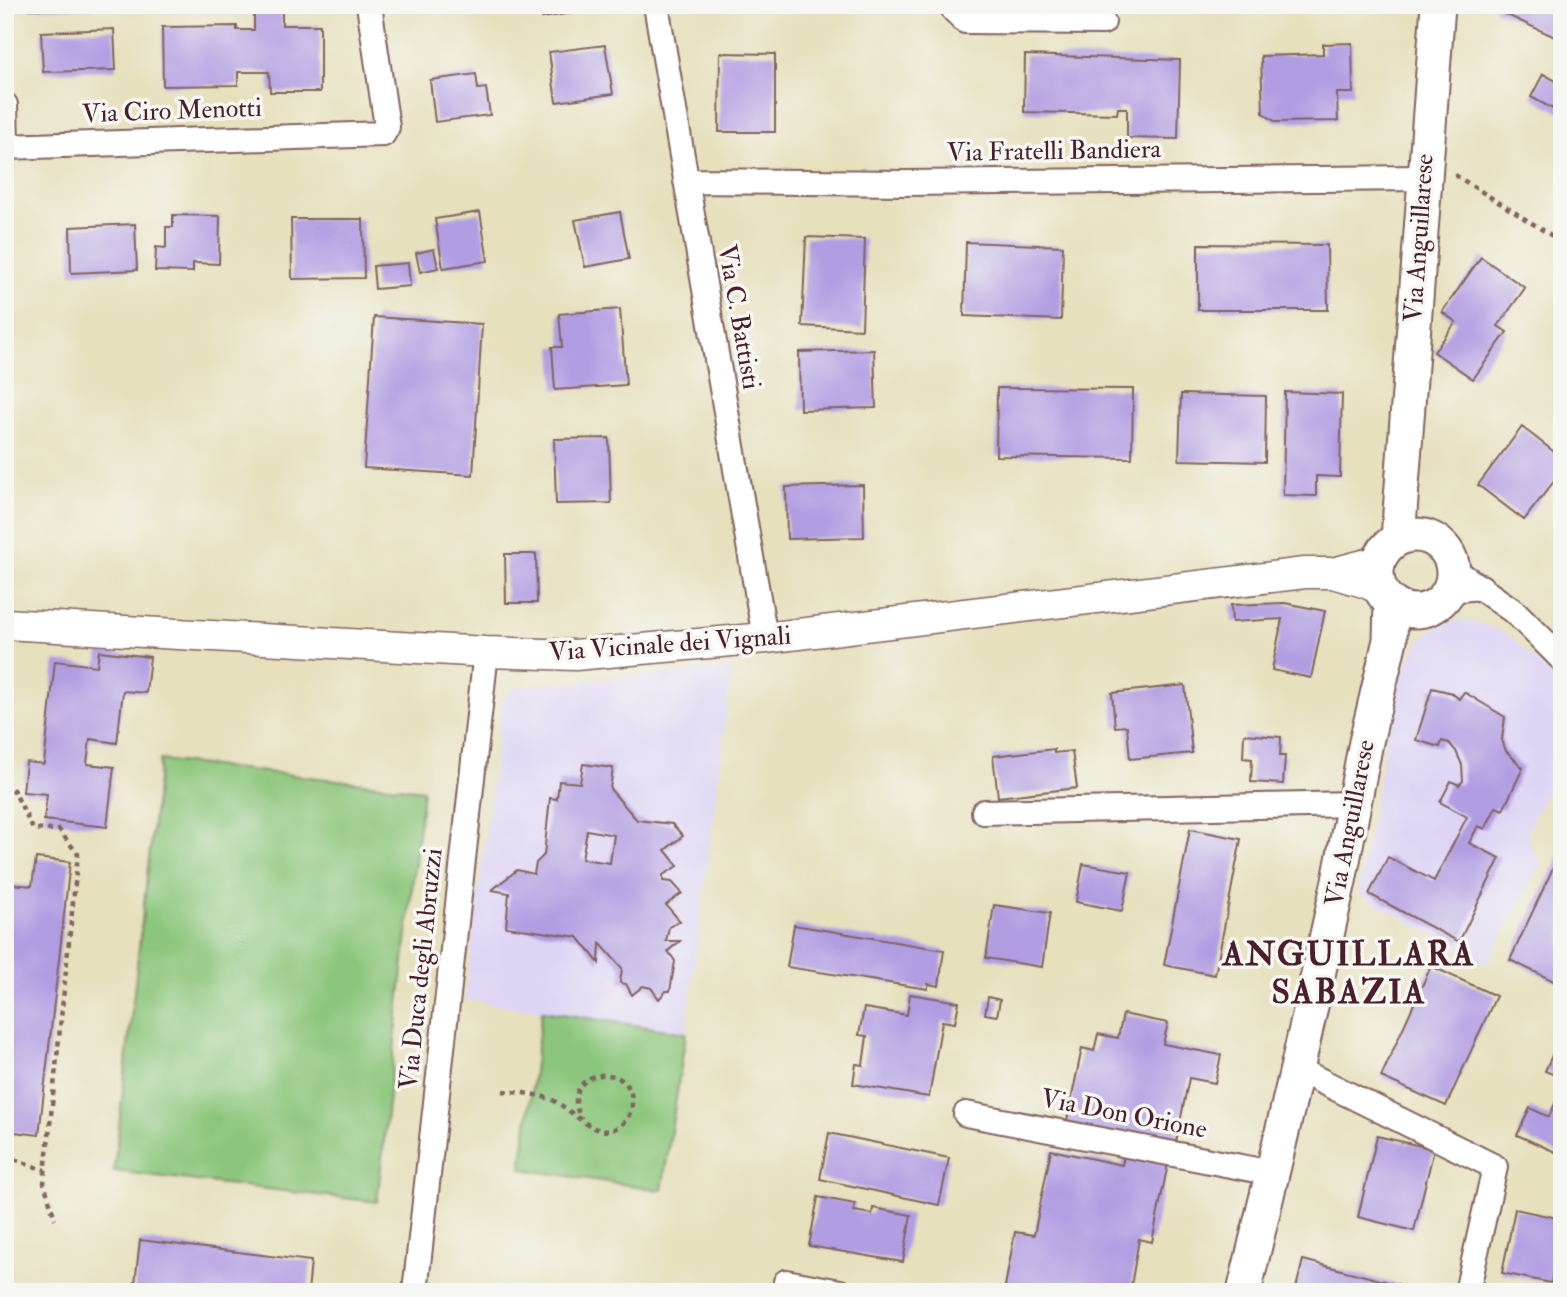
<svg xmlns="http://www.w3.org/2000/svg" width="1567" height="1297" font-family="'IM FELL Double Pica',serif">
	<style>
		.built { fill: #ded5f5 }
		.green { fill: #8cc67b; stroke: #6b7253; stroke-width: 2 }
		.building { fill: #b19de2; fill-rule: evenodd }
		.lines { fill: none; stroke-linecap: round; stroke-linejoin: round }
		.minor-casing { stroke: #81635e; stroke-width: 28 }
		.tertiary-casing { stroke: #81635e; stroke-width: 33 }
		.secondary-casing { stroke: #81635e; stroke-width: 37 }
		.path { stroke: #81635e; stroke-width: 4.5; stroke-dasharray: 5 5; stroke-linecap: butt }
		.minor { stroke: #fff; stroke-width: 24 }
		.tertiary { stroke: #fff; stroke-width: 30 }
		.secondary { stroke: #fff; stroke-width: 33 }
		.labels { text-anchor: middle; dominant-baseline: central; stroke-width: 7; stroke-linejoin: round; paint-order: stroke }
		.street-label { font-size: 26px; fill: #4a1f2b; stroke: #f6f6f2 }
		.district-label { font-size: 33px; font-weight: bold; letter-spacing: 2px; fill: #4a1f2b; stroke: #f6f6f2 }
	</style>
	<rect width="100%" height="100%" fill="#f6f6f2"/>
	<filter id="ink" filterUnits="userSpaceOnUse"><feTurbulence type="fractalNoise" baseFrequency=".0143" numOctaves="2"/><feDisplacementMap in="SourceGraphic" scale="14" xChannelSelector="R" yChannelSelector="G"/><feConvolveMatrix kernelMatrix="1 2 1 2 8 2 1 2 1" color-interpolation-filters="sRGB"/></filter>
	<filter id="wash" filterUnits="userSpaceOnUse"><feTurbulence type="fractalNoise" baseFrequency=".00686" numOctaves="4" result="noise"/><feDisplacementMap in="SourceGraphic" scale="28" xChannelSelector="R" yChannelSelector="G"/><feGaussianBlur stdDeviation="1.57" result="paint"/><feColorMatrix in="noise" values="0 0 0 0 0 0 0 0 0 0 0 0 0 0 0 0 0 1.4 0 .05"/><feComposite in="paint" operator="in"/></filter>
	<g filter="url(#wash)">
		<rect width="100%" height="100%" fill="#e6e0bc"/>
		<path class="built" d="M1457,620L1480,623L1509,635L1562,686V761L1530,825L1528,834L1531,848L1540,857L1539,867L1487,964L1358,893L1392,706L1406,666L1417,645L1427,634L1439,625Z
			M732,668L686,1033L465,1000L502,700L508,692L516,687Z"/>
		<path class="green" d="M160,760L423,790L377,1202L114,1171Z
			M542,1011L686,1033L662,1190L521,1169Z"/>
		<g id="blocks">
			<path class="building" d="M30,5H95V8L30,9Z
				M539,5H570L571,13L542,18Z
				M1496,5H1562V27L1557,38L1494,9Z
				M254,7H282V25H320V92H270L269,72H238V85L163,86L162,27L237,26V30H254Z
				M114,29L116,70L43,72L41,32Z
				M1352,43L1353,93H1337L1338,121L1276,122L1263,113L1261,56L1323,54V44Z
				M605,45L613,94L556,102L549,52Z
				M720,53L775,54V132H719Z
				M1025,55L1180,60L1178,139L1127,138V108H1118L1117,114L1024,112Z
				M476,74L478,89L486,88L490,115L435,122L430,80Z
				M1543,74L1562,84V114L1531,97Z
				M480,212L488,261L443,268L435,219Z
				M620,212L629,259L585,267L575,220Z
				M173,215L220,216L219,264L193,263V272L155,271L156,247L166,248V227H173Z
				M291,219H363L364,278L292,279Z
				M135,224L137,270L71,273L70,227Z
				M806,237L865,239L862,329L802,326Z
				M966,242L1063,246L1061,320L964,316Z
				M1198,244L1327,245L1328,310H1198Z
				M434,249L438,268L420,272L416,253Z
				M1481,257L1525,288L1498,326L1507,332L1473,379L1434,352L1456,322L1442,312Z
				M408,263L410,286L375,289L373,266Z
				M620,309L626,385L555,390L552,347H562L559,314Z
				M374,317L482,324L473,475L364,468Z
				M874,350L876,408L800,410L799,352Z
				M997,388L1133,389L1132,458L996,456Z
				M1285,392L1342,394L1340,477L1316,476V496L1283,495Z
				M1181,394L1266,396L1265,462L1179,460Z
				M1522,427L1562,458V471L1524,520L1478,485Z
				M609,438L611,503L556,504L554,439Z
				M863,485L864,537L787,539L786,487Z
				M505,554H536L537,603H506Z
				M1285,603L1325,611L1311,678L1272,670L1282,619L1232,622L1231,605Z
				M99,651L150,657L146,693L123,691L117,743L90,739L87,764L114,767L107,827L44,820L47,794L23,792L26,762L44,764L55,661L97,666Z
				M1185,685L1192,753L1130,759L1127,726L1115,727L1112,693Z
				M1432,688L1452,693L1459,699L1464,692L1505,717L1502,740L1506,751L1523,768L1503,810L1496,807L1485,829L1478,826L1469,843L1500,858L1459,942L1369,894L1388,857L1434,881L1467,817L1440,802L1451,781L1459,785L1463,781L1462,765L1456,751L1449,743L1442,741L1440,747L1416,740Z
				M1244,734L1281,737L1280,756H1285L1283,784L1251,782L1252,759L1243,758Z
				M1054,749V753L1072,751L1077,788L998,797L993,756Z
				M583,764L613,768L610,789L637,820L672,824L683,836L665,850L678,866L663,875V881L672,882L682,893L666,905L680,921L669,927L666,941H680L668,951L675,961L670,991H666L659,999L651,988L643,986L632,995L626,984L620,983L622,968L600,943L599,963L578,937L506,927L509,893L492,890L517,870L534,874L536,863L544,855L550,798L557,799L559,781L580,783ZM587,830L614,835L610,863L582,859Z
				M1190,829L1241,839L1215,975L1164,965Z
				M1560,853L1562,854V985L1510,960Z
				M36,858L70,862L39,1135L5,1131V938L11,884L32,886Z
				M1083,864L1130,872L1122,911L1076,902Z
				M994,905L1050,913L1042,967L986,958Z
				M794,925L944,950L939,986L928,984V989L787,967Z
				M1431,966L1496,996L1446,1106L1381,1077Z
				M910,994L959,1002L955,1023L942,1021L929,1097L853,1084L856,1064L863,1065L867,1036L859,1035L864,1008L907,1015Z
				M988,997L1000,1000L997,1016L985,1014Z
				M1123,1014L1168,1023L1163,1044L1221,1055L1215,1083L1189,1078L1175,1147L1066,1125L1082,1048L1094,1051L1098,1034L1118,1038Z
				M1558,1042L1562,1044V1078L1545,1071Z
				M1562,1088V1155L1517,1135L1530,1108L1549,1117Z
				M829,1133L949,1158L939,1205L820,1179Z
				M1377,1136L1434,1149L1414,1231L1358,1217Z
				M1051,1150L1122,1165L1125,1150L1169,1159L1152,1242L1139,1239L1130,1292H1004L1015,1232L1034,1235Z
				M818,1197L855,1204L854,1211L872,1214L873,1208L911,1215L903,1262L809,1246Z
				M1515,1209L1562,1219L1551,1283L1502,1273Z
				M140,1240L311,1261L308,1292H134Z
				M1303,1260L1423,1291V1292H1295Z"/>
		</g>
	</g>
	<g filter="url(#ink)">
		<use href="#blocks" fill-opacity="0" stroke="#81635e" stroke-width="2"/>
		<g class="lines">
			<defs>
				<path id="minor" d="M656,5L765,638
					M954,5V10L965,21L1103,22
					M5,105L6,147L383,134L387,127L369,5
					M686,181L906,183L1423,178
					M1453,569L1516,613L1562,659
					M1445,597L1459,589L1481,587
					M984,812L1353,804
					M1297,1069L1495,1167L1467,1292
					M966,1114L1272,1173
					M786,1282L840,1292
					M415,1292L486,652"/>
				<path id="tertiary" d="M1333,573L1367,583L1381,590
					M5,624L486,652L575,655L765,638L1305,573H1333L1379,561"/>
				<path id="secondary" d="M1377 573a38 38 0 1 1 76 0a38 38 0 1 1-76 0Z
					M1398,539L1438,5
					M1244,1292L1297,1069L1339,881L1366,742L1390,640L1391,602"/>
			</defs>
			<use href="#minor" class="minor-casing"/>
			<use href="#tertiary" class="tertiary-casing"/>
			<use href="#secondary" class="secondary-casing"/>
			<path class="path" d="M1455,175L1562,242
				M5,781L14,791L33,829L59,830L78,854L44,1183L55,1219
				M503,1091C518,1093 535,1093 550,1099C573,1108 599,1148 624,1122C629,1117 632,1110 632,1103C633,1058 556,1069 581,1119
				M5,1156L45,1170"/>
			<use href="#minor" class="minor"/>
			<use href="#tertiary" class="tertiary"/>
			<use href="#secondary" class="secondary"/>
		</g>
	</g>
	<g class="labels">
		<g class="street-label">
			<text transform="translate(172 111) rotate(-2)">Via Ciro Menotti</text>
			<text transform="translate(1054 151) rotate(-1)">Via Fratelli Bandiera</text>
			<text transform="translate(1419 238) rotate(-86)">Via Anguillarese</text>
			<text transform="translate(739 317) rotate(80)">Via C. Battisti</text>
			<text transform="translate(670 644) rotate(-4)">Via Vicinale dei Vignali</text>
			<text transform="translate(1350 823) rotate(-79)">Via Anguillarese</text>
			<text transform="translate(421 969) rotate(-84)">Via Duca degli Abruzzi</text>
			<text transform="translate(1124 1114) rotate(11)">Via Don Orione</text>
		</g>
		<g class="district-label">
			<text x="1349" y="954">ANGUILLARA<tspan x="1349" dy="38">SABAZIA</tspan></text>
		</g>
	</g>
	<rect width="1567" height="1297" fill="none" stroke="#f6f6f2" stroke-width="28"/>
</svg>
